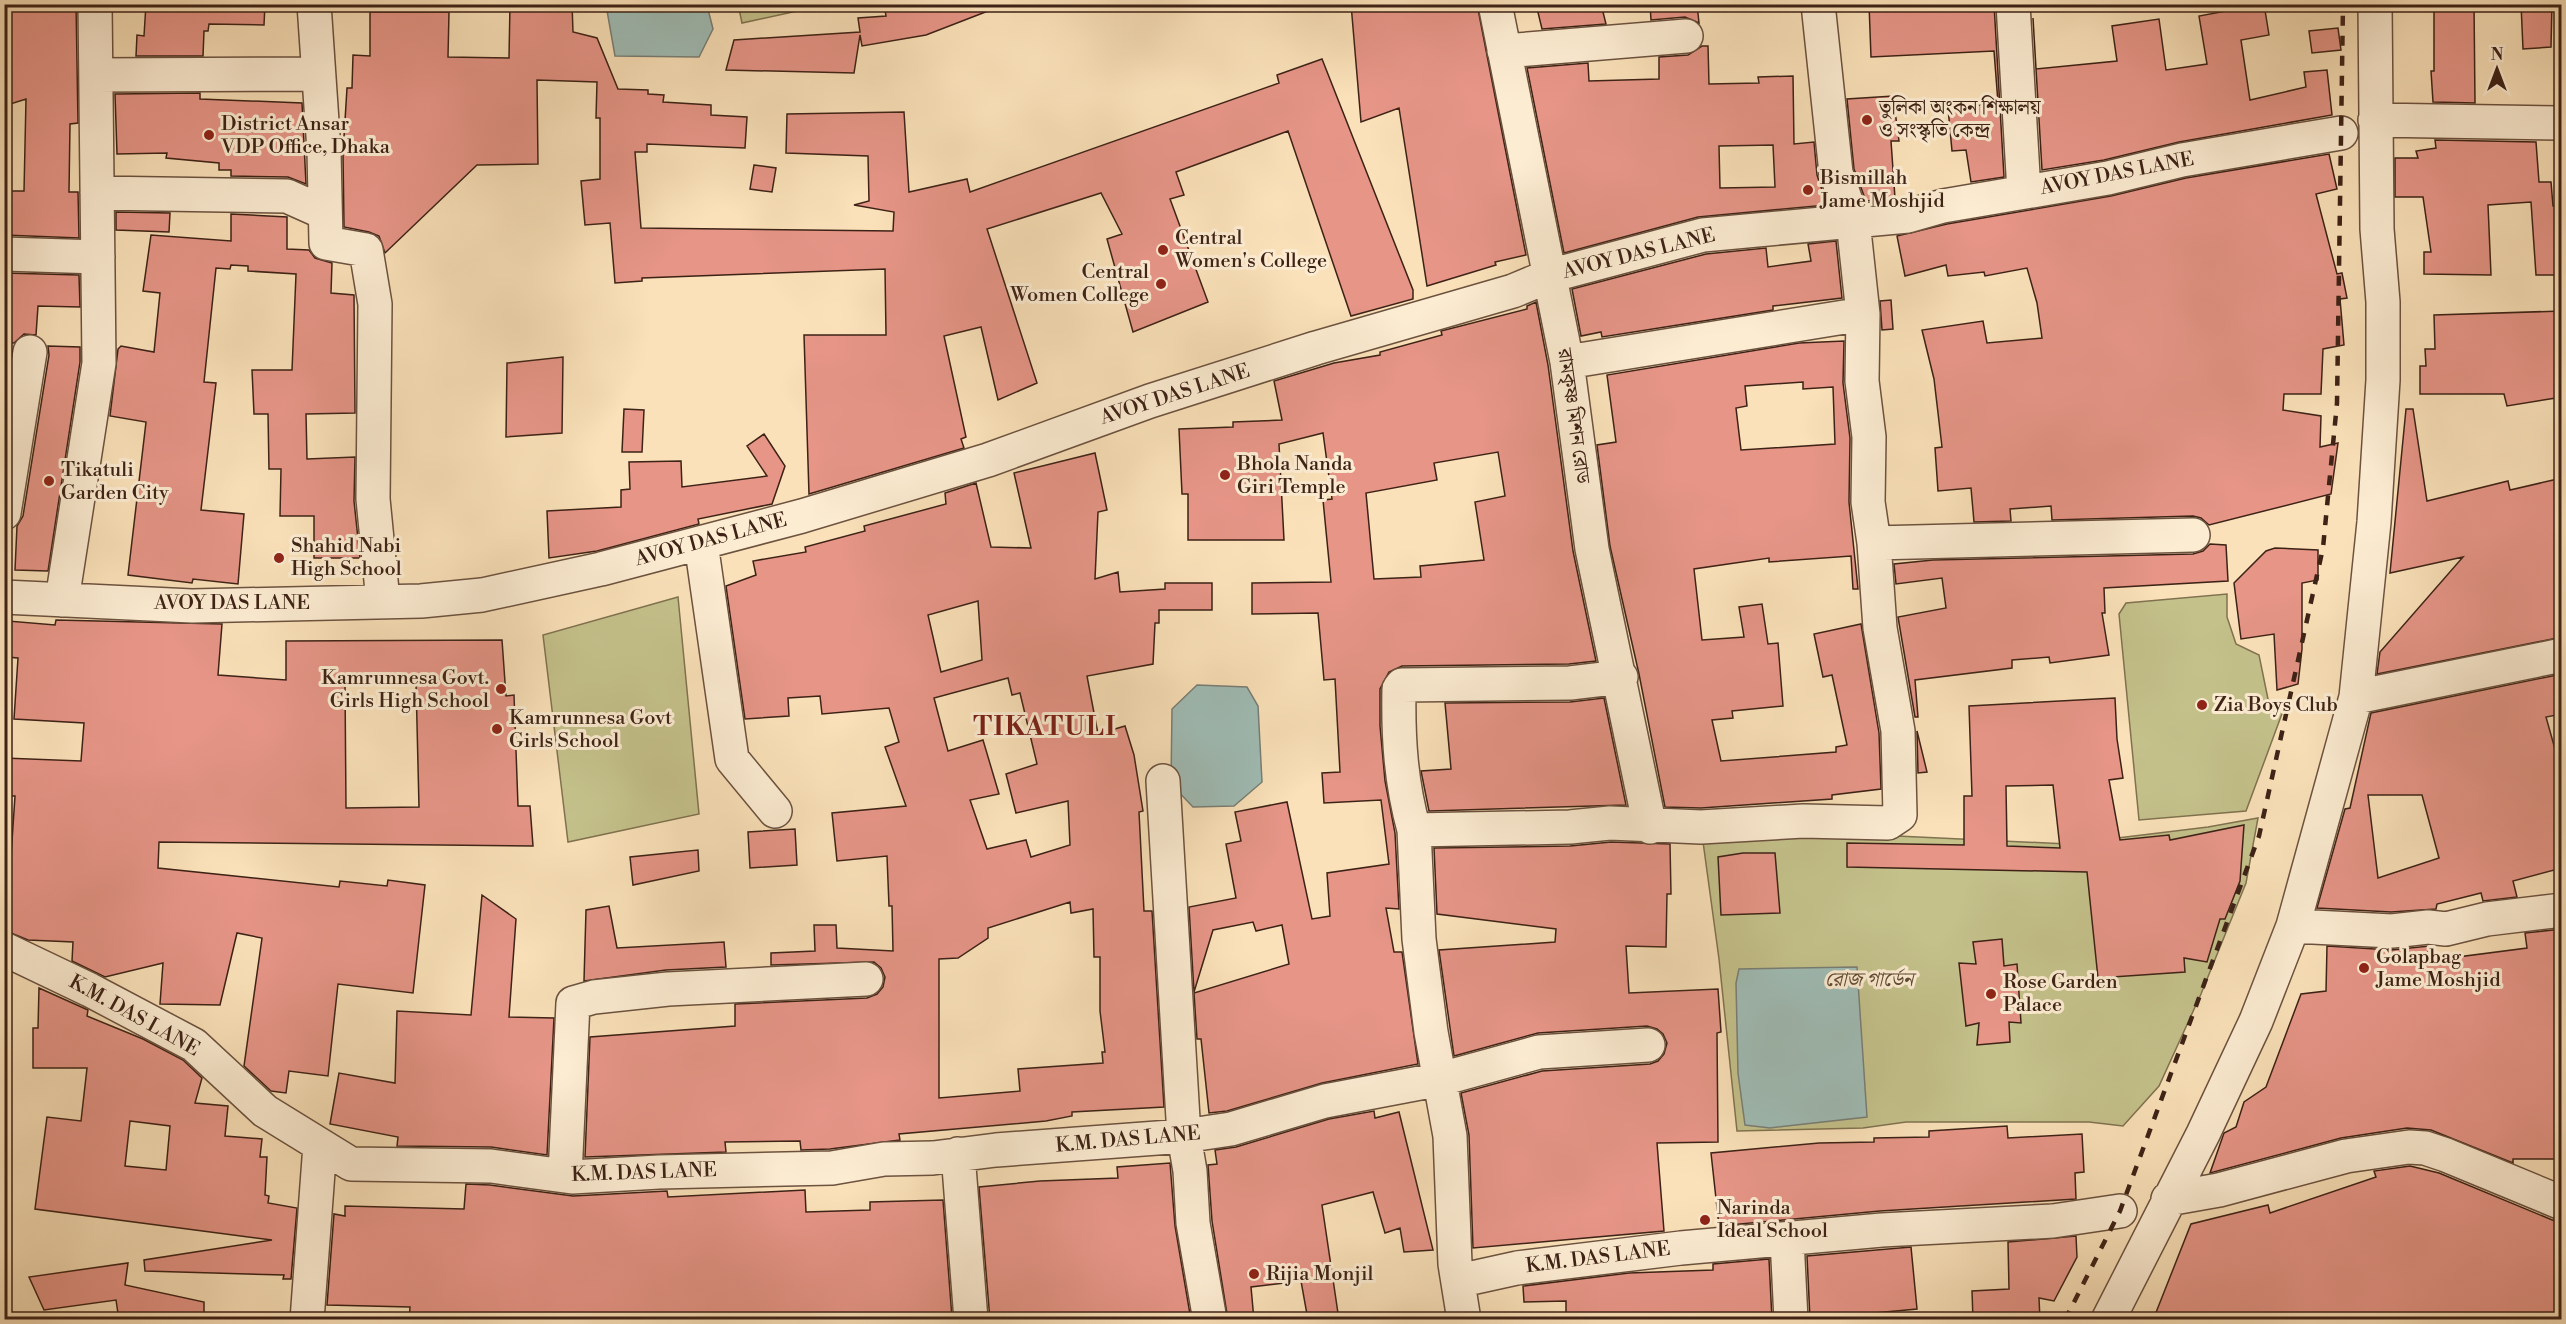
<svg xmlns="http://www.w3.org/2000/svg" width="2566" height="1324" font-family="'Libre Bodoni','Noto Serif Bengali',serif">
	<style>
		.green { fill: #c4c18b; stroke: #807250; stroke-width: 1.5 }
		.water { fill: #9fbcb5; stroke: #787e75; stroke-width: 1.5 }
		.building { fill: #e69587; stroke: #3d2216; stroke-width: 1.5; fill-rule: evenodd }
		.lines { fill: none; stroke-linecap: round; stroke-linejoin: round }
		.minor-casing { stroke: #6c523f; stroke-width: 36 }
		.minor { stroke: #fcecd2; stroke-width: 33 }
		.rail { stroke: #3d2216; stroke-width: 4.5; stroke-dasharray: 10 10; stroke-linecap: butt }
		.poi-dot { fill: #8f2418; stroke: #fcecd2; stroke-width: 2 }
		.labels { text-anchor: middle; dominant-baseline: central; stroke-width: 6; stroke-linejoin: round; paint-order: stroke }
		.poi-label { font-size: 20px; fill: #3d2216; stroke: #fcecd2; text-anchor: start }
		.street-label { font-size: 20px; fill: #3d2216; stroke: #fcecd2 }
		.park-label { font-size: 20px; font-style: italic; fill: #5f4a33; stroke: #fcecd2 }
		.district-label { font-size: 26px; font-weight: bold; letter-spacing: 1.5px; fill: #7a1f14; stroke: #fcecd2 }
	</style>
	<rect width="100%" height="100%" fill="#fae1b9"/>
	<filter id="stains"><feTurbulence type="fractalNoise" baseFrequency=".00333" numOctaves="4"/><feColorMatrix values="0 0 0 0 .2 0 0 0 0 .09 0 0 0 0 .02 0 0 0 .5 -.17"/></filter>
	<radialGradient id="worn" r=".72"><stop offset=".6" stop-color="#630" stop-opacity="0"/><stop offset="1" stop-color="#630" stop-opacity=".3"/></radialGradient>
	<path class="green" d="M738,4H825V5L742,23Z
		M2227,594V617L2236,644L2259,655L2268,699L2283,711L2246,811L2139,820L2119,614L2126,603Z
		M678,597L699,814L568,842L543,635Z
		M2258,818L2246,883L2201,994L2159,1086L2123,1126L2089,1122H1906L1863,1128L1737,1131L1719,959L1701,827L1803,838L1834,833L2068,844L2208,827Z"/>
	<path class="water" d="M606,5H707L713,29L699,57L615,56Z
		M1197,685L1247,687L1258,706L1262,782L1234,806L1193,807L1171,784L1172,709Z
		M1857,967L1867,1117L1770,1128L1745,1125L1738,1073L1736,983L1739,969Z"/>
	<path class="building" d="M4,4H76L78,123L70,124L69,192H78L79,238L4,235V191H24L26,99L4,106Z
		M146,4H265L264,25L209,24L208,31H204L203,56H136L137,35L144,36Z
		M510,4H572L573,32L597,38L618,89L648,90V94L664,95L663,102L711,105V115L747,117L745,148L647,144V152H635L641,228L893,231L894,212L854,205L869,201L868,156L786,153L787,114L904,112L909,192L967,179L970,192L1279,83L1277,75L1322,59L1413,290V299L1351,316L1288,131L1176,172L1184,195L1170,199L1208,302L1133,332L1107,239L1122,234L1101,193L987,229L1037,383L998,400L981,327L944,336L966,437L961,439L964,448L809,494L804,335H886L885,269L642,278V281L615,283L610,223L585,225L581,181L600,179V118H596L597,82L537,80L538,164L477,165L385,253L379,236L369,232L344,227L343,153L347,88H352L353,55L370,56V12H449L448,57L509,58Z
		M884,4L1001,6L926,35L862,46L860,35L854,73L726,70L734,40L860,32L858,18L886,16Z
		M1351,4H1477L1526,255L1495,262L1496,265L1427,286L1399,108L1361,122Z
		M1536,4H1601L1606,24L1542,29Z
		M1650,4H1697L1699,23L1685,17L1651,20Z
		M1869,4H1994L2004,177L1971,182L1966,150L1952,151L1948,108L1998,103L1994,51L1871,57Z
		M2264,4L2269,35L2241,40L2250,100L2306,87L2304,72L2327,70L2332,115L2179,142L2104,160L2042,170L2033,18L2036,69L2117,61L2112,26L2159,19L2166,70L2207,64L2199,16Z
		M2434,4H2474L2475,103L2433,102L2431,71H2434Z
		M2521,4H2552L2551,47L2523,49Z
		M2338,28L2341,50L2312,53L2309,31Z
		M1702,46H1708L1709,84L1759,83L1758,77L1793,76L1794,144L1814,142L1817,175L1827,205L1698,217L1564,253L1527,68L1588,63L1589,81L1659,79V57L1688,55ZM1773,145L1775,187L1720,188L1719,146Z
		M200,93V99L302,103L306,184L288,177L231,176V170H219V163L166,158L167,153L117,154L115,94Z
		M1893,96L1899,141H1891L1895,198L1866,201L1854,169L1847,99Z
		M2435,140L2536,142L2539,182H2551L2553,206L2562,205V275H2536L2531,202L2488,205L2491,275L2424,274V252H2431L2423,197H2395V158H2418L2416,151L2436,148Z
		M2329,154L2337,189L2316,194L2337,274L2342,273L2347,298L2340,299L2344,345L2323,349L2321,394H2284L2283,410L2321,416L2320,447L2338,443L2331,494L2209,525L2201,518L2193,516L2052,520L2051,506L2010,509L2011,521L1974,522L1971,488L1938,491L1935,448L1942,447L1934,379L1922,330L1983,321L1987,343L2042,338L2037,303L2027,268L1985,276L1984,272L1948,276L1946,265L1905,276L1897,236L1947,224L2111,196L2186,178Z
		M754,165L776,168L772,192L750,189Z
		M116,212L170,213L169,232L116,230Z
		M231,214L287,217V249L309,250L315,258L332,263L331,293L354,295L355,413L306,414L307,459L355,457L354,501L360,558H314V516H280L281,469H269L268,414H254L252,370H292L296,274L248,271V266L231,265L230,269L216,268L204,382L216,383L201,510L244,514L238,584L193,579L192,583L128,575L146,422L110,416L118,349L121,346L154,352L160,293L143,291L151,235L231,241Z
		M1836,241L1842,298L1773,306V310L1602,337L1601,332L1581,336L1572,289L1706,254L1766,248L1768,267L1811,261L1808,244Z
		M4,273L79,275L80,307L38,306L36,335L24,334L14,343L4,342L7,305H4Z
		M1891,300L1893,329L1882,330L1880,301Z
		M1536,302L1548,365L1573,551L1596,661L1569,664L1402,666L1389,672L1380,689V726L1385,781L1395,833L1399,909L1386,908L1394,952H1402L1418,1064L1322,1083L1227,1111L1209,1113L1201,1039H1197L1194,993L1289,964L1282,925L1256,931L1253,922L1213,930L1194,992L1189,907L1236,898L1226,844L1241,841L1235,812L1287,802L1312,919L1330,916L1327,873L1389,864L1381,800L1324,803L1322,773L1340,772L1335,679L1324,680L1318,613L1252,614V583L1331,582L1323,500L1332,499L1323,433L1279,444L1284,540H1188V494H1182L1179,429L1233,427V422L1282,420L1274,381L1334,363L1380,355V352L1442,335L1441,331L1527,309V306ZM1498,452L1505,496L1475,502L1484,560L1420,566L1421,577L1374,579L1366,493L1437,480L1434,463Z
		M2562,311V397L2507,406L2504,394H2420V366H2426L2425,349H2435L2434,315Z
		M1844,341L1843,383L1850,438L1849,502L1858,589H1853L1851,556L1769,562V558L1694,569L1702,640L1744,637L1739,607L1762,604L1768,644L1778,643L1783,706L1732,711L1733,718L1712,720L1721,761L1836,752V747L1847,745L1832,675L1823,677L1814,634L1861,624L1879,733L1881,789L1832,795V799L1701,808L1665,807L1639,674L1610,546L1597,445L1616,442L1607,375L1799,343ZM1803,382V389L1833,387L1835,444L1741,450L1736,408L1747,406L1745,386Z
		M48,346L80,347V362L48,571L15,570L17,526L23,516L49,355Z
		M563,357L562,433L506,437L507,363Z
		M624,409L644,410L642,452H622Z
		M2406,409H2413L2427,501L2508,481L2510,490L2562,478V637L2377,674L2380,652L2463,557L2390,573Z
		M764,434L785,466L772,504L698,519L699,524L597,551L549,558L547,511L621,507V490L630,489L629,462L681,461L682,487L767,476L747,446Z
		M1095,453L1107,510L1098,512L1095,579L1118,572L1120,592L1165,589V583H1212V610H1159V623H1155L1153,664L1087,676L1098,734L1125,726L1134,755L1143,811L1139,812L1144,911H1152L1164,1107L1072,1112V1116L1046,1121L899,1134L900,1140L830,1149L801,1150L800,1141L725,1142L726,1152L585,1157L590,1037L735,1026V1004L867,998L877,994L883,987L885,977L881,968L874,962L771,965V953L815,951L814,925H836L837,948L893,951L892,906H889L887,856L837,861L832,813L906,806L885,747L899,742L889,708L822,714L820,696L788,698L789,716L745,719L726,586L756,575L753,561L806,552L805,547L865,531L864,526L946,504L945,493L976,483L991,547L1031,548L1014,473ZM978,601L982,660L941,672L928,615ZM1008,678L1012,695L1020,693L1037,764L1006,774L1016,813L1068,801L1070,845L1031,857L1026,840L987,849L970,800L999,794L983,740L948,751L934,698ZM1070,902L1071,913L1093,909L1094,957H1100V1011L1105,1052H1102L1103,1063L1018,1069L1020,1091L939,1098V959L958,958L988,938V928Z
		M2210,544L2226,545L2228,581L2104,588L2105,613H2102L2109,655L2050,663L2049,657L2012,660V668L1915,680L1918,717H1915L1898,617L1946,608L1942,578L1896,584L1894,564L1933,560L2193,554L2203,551Z
		M2275,548L2318,550V580L2302,583V649L2298,684L2277,690L2274,634L2241,639L2234,583L2266,551Z
		M56,620L222,624L218,675L286,680V641L502,640L506,696L514,695L518,806H530L533,846L159,842L158,868L339,887L340,881L387,886L388,880L425,885L413,993L338,984L328,1076L289,1071L286,1093L271,1091L244,1066L262,938L237,933L220,1005L160,1004L163,963L105,977L72,961L73,942L28,940L6,931L15,796H4V758L81,761L84,723L14,719L18,658L6,657L8,621L55,625ZM416,682L419,807L346,808L345,683Z
		M2562,674V714L2546,717L2562,774V868L2513,881L2517,897L2483,901L2481,893L2437,904L2436,909L2391,912L2317,908L2345,809L2350,808L2371,713ZM2368,795H2422L2439,858L2378,878Z
		M1604,698L1626,805L1429,811L1421,771L1451,769L1445,703L1570,702Z
		M2115,698L2117,739L2123,778L2109,780L2120,840L2169,835L2170,840L2244,825L2240,881L2225,919H2220L2207,962L2184,958L2185,972L2098,978L2087,872L1847,867V843L1964,845V796H1972L1969,706ZM2053,785L2060,848L2007,846L2006,786Z
		M1917,731L1927,772L1918,773Z
		M795,829L797,865L750,868L748,832Z
		M1611,842L1670,844L1671,894H1667L1666,947L1626,946L1629,993L1718,989L1721,1032L1717,1033L1718,1142L1657,1143L1664,1231L1473,1248L1469,1135L1461,1093L1542,1071L1650,1064L1658,1061L1664,1054L1667,1043L1663,1034L1657,1029L1647,1026L1538,1033L1454,1056L1439,950L1555,942L1556,929L1437,914L1434,848L1570,846Z
		M698,850L699,871L633,885L630,857Z
		M1743,853H1775L1780,913L1721,915L1718,857Z
		M482,895L516,919L509,1017L554,1018L547,1155L491,1147L397,1146L398,1137L330,1124L339,1073L395,1083L397,1011L471,1015Z
		M609,906L617,948L724,942L726,967L666,970L584,981L586,910Z
		M2562,929V973L2555,974L2562,1007V1095L2555,1096L2556,1159H2513V1163L2431,1130L2407,1128L2341,1138L2210,1173L2224,1133L2236,1127L2244,1102L2266,1087L2301,994L2326,991L2327,946L2391,950L2429,946L2426,961L2527,948L2525,933Z
		M2002,939L2004,966L2017,964L2021,1023L2009,1022L2010,1042L1977,1045L1979,1023L1966,1026L1959,963L1976,964L1973,942Z
		M39,988L88,1010L87,1016L143,1039L183,1060L202,1078L195,1103L228,1106L225,1136L262,1139L260,1157H267L265,1195L269,1196L268,1203L297,1208L291,1279H283L284,1275L145,1271L144,1260L272,1240L35,1209L47,1117L81,1121L87,1068H33V1028H38ZM130,1121L170,1126L166,1170L125,1166Z
		M1374,1111L1375,1118L1399,1112L1433,1250L1404,1252L1400,1228L1385,1233L1373,1192L1322,1205L1339,1320H1308L1301,1281L1251,1287L1254,1320H1228L1212,1221L1208,1165L1217,1164L1215,1150L1236,1147L1329,1119Z
		M2007,1126L2008,1138L2082,1134L2084,1172L2075,1173L2076,1199L1880,1211L1719,1226L1711,1153L1819,1143L1874,1142V1138L1929,1137V1131Z
		M1170,1163L1175,1226L1191,1320H990L979,1187L1040,1181L1118,1178L1117,1167Z
		M2410,1166L2439,1173L2562,1224V1315L2522,1320H2514V1317L2485,1320H2153L2191,1224L2268,1205L2270,1213L2376,1177L2374,1171Z
		M466,1184L490,1185L573,1196L667,1191L668,1197L805,1190L806,1212L870,1210V1202L943,1200L952,1318L785,1320V1317L729,1319V1315L694,1320H409L410,1307L327,1305L334,1214L345,1216V1206L464,1209Z
		M2076,1236L2077,1257L2054,1301L2039,1298L2040,1320H1973L1972,1291L2009,1289L2008,1242Z
		M1911,1247L1917,1309L1810,1319L1807,1256Z
		M1769,1259L1772,1320H1570V1314L1566,1315V1301L1524,1302L1523,1286L1629,1273L1713,1270V1264Z
		M128,1263L125,1285L204,1302V1320H119L116,1300L44,1310L29,1277Z"/>
	<g class="lines">
		<defs>
			<path id="minor" d="M314,4L324,151L326,243L366,250L375,304L373,499L383,601
				M1495,4L1567,362L1592,549L1650,827
				M2013,4L2024,192
				M1504,51L1686,36
				M96,75L318,74
				M2375,120L2562,123
				M97,193L287,196L325,213
				M4,254L98,257
				M1567,362L1863,314
				M4,513L30,352
				M701,543L732,759L775,811
				M1874,543L2193,535
				M4,597L192,606L421,601L482,595L601,569L802,516L988,460L1150,401L1316,348L1513,291L1549,276L1703,235L1908,216L1943,206L2108,178L2182,160L2341,133
				M62,600L99,363L95,4
				M2356,697L2562,655
				M1163,781L1184,1136L1190,1171L1193,1223L1210,1320
				M1414,830C1401,783 1398,739 1399,689L1402,685L1570,683L1621,677
				M2293,926L2392,931L2428,927L2446,929L2487,919L2562,910
				M4,949L90,990L194,1045L265,1111L351,1164L491,1166L572,1177L659,1172L832,1168L884,1159L933,1158L996,1150L1184,1136L1231,1129L1325,1101L1441,1079L1539,1052L1648,1045
				M958,1154L971,1320
				M565,1176L573,1003L594,997L668,989L866,979
				M2168,1199L2219,1190L2346,1156L2409,1147L2425,1148L2446,1155L2562,1203
				M1787,1239L1791,1320
				M1458,1281L1517,1268L1681,1248L1882,1230L2053,1221L2120,1211
				M307,1320L320,1145
				M1464,1320L1455,1264L1450,1136L1431,1032L1419,939L1414,830L1570,827L1610,823L1701,827L1803,821L1888,823L1900,815L1898,731L1880,628L1874,543L1868,502L1869,437L1862,381L1863,314L1853,221L1836,173L1818,4
				M2108,1320L2203,1134L2256,1021L2293,926L2356,697L2374,522L2383,380V302L2377,229L2375,4"/>
		</defs>
		<use href="#minor" class="minor-casing"/>
		<use href="#minor" class="minor"/>
		<path class="rail" d="M2065,1320L2120,1211L2259,836L2323,548L2337,403L2343,4"/>
	</g>
	<g class="poi-dot">
		<circle cx="1867" cy="120" r="6"/>
		<circle cx="209" cy="135" r="6"/>
		<circle cx="1808" cy="190" r="6"/>
		<circle cx="1163" cy="250" r="6"/>
		<circle cx="1161" cy="284" r="6"/>
		<circle cx="1225" cy="475" r="6"/>
		<circle cx="49" cy="481" r="6"/>
		<circle cx="279" cy="558" r="6"/>
		<circle cx="501" cy="689" r="6"/>
		<circle cx="2202" cy="705" r="6"/>
		<circle cx="497" cy="729" r="6"/>
		<circle cx="2364" cy="968" r="6"/>
		<circle cx="1991" cy="994" r="6"/>
		<circle cx="1705" cy="1220" r="6"/>
		<circle cx="1254" cy="1274" r="6"/>
	</g>
	<g class="labels">
		<g class="poi-label">
			<text x="1879" y="108">তুলিকা অংকন শিক্ষালয়<tspan x="1879" dy="23">ও সংস্কৃতি কেন্দ্র</tspan></text>
			<text x="221" y="124">District Ansar<tspan x="221" dy="23">VDP Office, Dhaka</tspan></text>
			<text x="1820" y="178">Bismillah<tspan x="1820" dy="23">Jame Moshjid</tspan></text>
			<text x="1175" y="238">Central<tspan x="1175" dy="23">Women's College</tspan></text>
			<text x="1149" y="272" text-anchor="end">Central<tspan x="1149" dy="23">Women College</tspan></text>
			<text x="1237" y="464">Bhola Nanda<tspan x="1237" dy="23">Giri Temple</tspan></text>
			<text x="61" y="470">Tikatuli<tspan x="61" dy="23">Garden City</tspan></text>
			<text x="291" y="546">Shahid Nabi<tspan x="291" dy="23">High School</tspan></text>
			<text x="489" y="678" text-anchor="end">Kamrunnesa Govt.<tspan x="489" dy="23">Girls High School</tspan></text>
			<text x="2214" y="705">Zia Boys Club</text>
			<text x="509" y="718">Kamrunnesa Govt<tspan x="509" dy="23">Girls School</tspan></text>
			<text x="2376" y="957">Golapbag<tspan x="2376" dy="23">Jame Moshjid</tspan></text>
			<text x="2003" y="982">Rose Garden<tspan x="2003" dy="23">Palace</tspan></text>
			<text x="1717" y="1208">Narinda<tspan x="1717" dy="23">Ideal School</tspan></text>
			<text x="1266" y="1274">Rijia Monjil</text>
		</g>
		<g class="street-label">
			<text transform="translate(2117 174) rotate(-11)">AVOY DAS LANE</text>
			<text transform="translate(1639 254) rotate(-14)">AVOY DAS LANE</text>
			<text transform="translate(1175 395) rotate(-18)">AVOY DAS LANE</text>
			<text transform="translate(1573 416) rotate(82)">রামকৃষ্ণ মিশন রোড</text>
			<text transform="translate(711 540) rotate(-15)">AVOY DAS LANE</text>
			<text x="232" y="603">AVOY DAS LANE</text>
			<text transform="translate(134 1016) rotate(29)">K.M. DAS LANE</text>
			<text transform="translate(1128 1140) rotate(-5)">K.M. DAS LANE</text>
			<text transform="translate(644 1173) rotate(-2)">K.M. DAS LANE</text>
			<text transform="translate(1598 1258) rotate(-7)">K.M. DAS LANE</text>
		</g>
		<g class="park-label">
			<text x="1869" y="980">রোজ গার্ডেন</text>
		</g>
		<g class="district-label">
			<text x="1045" y="727">TIKATULI</text>
		</g>
	</g>
	<rect width="2566" height="1324" fill="none" stroke="#fae1b9" stroke-width="24"/>
	<rect x="6" y="6" width="2554" height="1312" fill="none" stroke="#3d2216" stroke-width="3"/>
	<rect x="12" y="12" width="2542" height="1300" fill="none" stroke="#3d2216" stroke-width="1.5"/>
	<g transform="translate(2497 69)" stroke="#fcecd2" stroke-width="4.5" paint-order="stroke">
	<path d="M0-4.5L10 22L0 15L-10 22Z" fill="#3d2216"/>
	<text y="-9" font-size="16" font-weight="bold" text-anchor="middle" fill="#3d2216">N</text>
	</g>
	<rect width="100%" height="100%" filter="url(#stains)"/>
	<rect width="100%" height="100%" fill="url(#worn)"/>
</svg>
